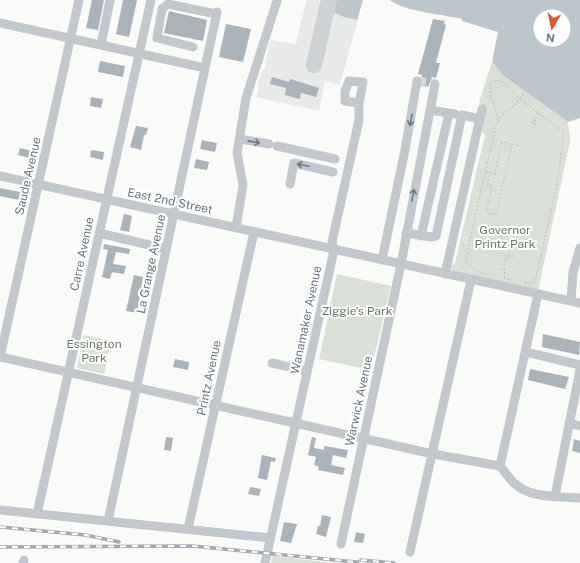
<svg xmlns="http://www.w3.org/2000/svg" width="580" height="563" font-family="'Public Sans',sans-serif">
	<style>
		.built { fill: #e8e9e9 }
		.green { fill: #dadfd7 }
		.water { fill: #bbc7cb; fill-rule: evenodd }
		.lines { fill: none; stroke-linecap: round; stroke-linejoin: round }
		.taxiway { stroke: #ced2d4; stroke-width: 16 }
		.building { fill: #aab3b9 }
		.minor-tunnel { stroke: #d5d9db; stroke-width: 9; stroke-dasharray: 9 4.5; stroke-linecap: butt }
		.path { stroke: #bbbfc2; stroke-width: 1; stroke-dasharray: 2 2; stroke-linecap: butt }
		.minor { stroke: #c3c8cc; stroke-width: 9 }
		.rail-casing { stroke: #a2aab0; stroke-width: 3.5 }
		.rail { stroke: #fff; stroke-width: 2; stroke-dasharray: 6; stroke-linecap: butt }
		.oneway { stroke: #6a7a87 }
		.labels { text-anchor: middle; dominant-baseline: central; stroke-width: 4; stroke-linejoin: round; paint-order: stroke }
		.street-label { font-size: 12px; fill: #657683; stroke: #fff }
		.park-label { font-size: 12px; fill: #687a64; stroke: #fff }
	</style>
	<rect width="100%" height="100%" fill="#fafaf8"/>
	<path class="built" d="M306,0H360L357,23L340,85L325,81L319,111L256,97L261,72L265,68L270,40L296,44Z"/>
	<path class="green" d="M492,62L504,76L568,122L570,141L538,292L455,274L450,267L455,263L485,135L480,129L484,108L479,102Z
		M337,274L391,286L371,370L319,359Z
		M84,335L111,341L104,374L77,368Z
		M273,556L334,563H271Z"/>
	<path class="water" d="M335,0H363L357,20L344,17L334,12Z
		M390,0H580V118L568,122L504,76L492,62L498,32L462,21V19C442,14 405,12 390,0ZM540,16H564V40H540Z"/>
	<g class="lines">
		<path class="taxiway" d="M314,65L329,0"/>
	</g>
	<path class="building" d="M92,0H104L98,30L86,28Z
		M123,0H137L129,37L116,34Z
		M169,11L207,20L203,41L164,33Z
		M433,19L445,21L444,24L446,25L436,63H440L436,78L432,77L428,87L422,85V75L418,74Z
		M226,24L251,29L243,62L219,57Z
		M100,61L125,66L123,77L98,72Z
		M272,77L289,82L290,79L319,88L316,97L301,93L300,99L285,95L286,88L270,84Z
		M91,97L103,99L101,108L90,106Z
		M136,126L148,128L146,135H144L141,150L130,147Z
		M202,140L217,143L215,152L200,149Z
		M20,148L32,151L30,158L18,155Z
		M91,150L104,152L103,160L90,157Z
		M196,159L209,162L207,170L194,168Z
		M0,188L20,192L19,200L0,196Z
		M124,214L132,216L129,232L120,230Z
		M104,244L130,249L129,254L116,252L113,264L126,266L124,274L112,272L110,279L102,277L108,250L103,249Z
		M134,275L143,277L137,313L126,311Z
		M543,334L580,342L579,355L542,347Z
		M175,359L189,362L188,370L173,367Z
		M530,369L569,377L565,389L528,380Z
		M166,437L173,438L171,451L164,450Z
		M312,437L316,438L314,448L324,450V446L348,450L346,458L333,455L331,465L345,468L343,475L318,470L319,467L314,465L316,457L308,455Z
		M574,439L580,441V453L572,451Z
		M262,455L276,458L275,462L271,461L267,480L258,478Z
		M250,487L261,489L259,496L248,494Z
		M322,515L331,517L326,537L316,534L318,526H320Z
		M284,522L297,524L291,543L280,541Z
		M356,532L365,534L363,543L354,542Z"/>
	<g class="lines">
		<path class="minor-tunnel" d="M417,81L435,84"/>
		<path class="path" d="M535,119L532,121L533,124H536L535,119L538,113
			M498,120L490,90V84L494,80L504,82L520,99L564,132L557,183L537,274L533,283H524
			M486,172L495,174L502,142L521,146
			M489,179L488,185L492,187L486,213L496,215L512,144
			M501,253L507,256H514
			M500,269L504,270
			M489,275L477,271L465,262L496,125L502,115L516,104L525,91
			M503,278L512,280
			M505,278L504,265L513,244"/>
		<path class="minor" d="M0,23L205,68
			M101,45L110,0
			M193,47L157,38L162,9L168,4L216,14
			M430,110L455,114
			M240,139L269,144
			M277,146L335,159
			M0,176L580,303
			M290,184L294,163L333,172
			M236,228L243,185L237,153L246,98L277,1
			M99,233L166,249
			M406,233L432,237L436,236L462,115L480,119
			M421,236L449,113
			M382,260L405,150L417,81
			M445,274L482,109
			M571,301L573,272L580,248
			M526,352L580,365
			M0,357L433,454L500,466
			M0,357L79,0
			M272,363L307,371
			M569,423L580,426
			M500,466L538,294
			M500,466C505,472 509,478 514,483C530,499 559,496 580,498
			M555,496L580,370
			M0,510L271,538
			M37,514L151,0
			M108,521L217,12
			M188,529L254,232
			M341,544L401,264L435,84
			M410,552L471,280
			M23,563L24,560
			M265,563L334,250L332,242L359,120V103L363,82L349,81L345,91V101L359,103"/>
		<defs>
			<path id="rail" d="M0,527L85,535L119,542
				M0,547L193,546L366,563
				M361,560L394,563"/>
		</defs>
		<use href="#rail" class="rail-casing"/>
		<use href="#rail" class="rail"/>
	</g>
	<defs><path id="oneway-shaft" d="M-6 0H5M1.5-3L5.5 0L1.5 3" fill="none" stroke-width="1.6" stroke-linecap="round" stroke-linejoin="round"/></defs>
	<g class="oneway">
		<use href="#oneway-shaft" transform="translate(411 120) rotate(100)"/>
		<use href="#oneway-shaft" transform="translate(254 142) rotate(11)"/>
		<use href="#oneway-shaft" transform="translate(303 165) rotate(-168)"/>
		<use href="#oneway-shaft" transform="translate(413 195) rotate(-79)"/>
	</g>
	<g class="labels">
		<g class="street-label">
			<text transform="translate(28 176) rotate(-77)">Saude Avenue</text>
			<text transform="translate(170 201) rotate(12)">East 2nd Street</text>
			<text transform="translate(82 254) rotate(-78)">Carre Avenue</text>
			<text transform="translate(151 264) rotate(-78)">La Grange Avenue</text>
			<text transform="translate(306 320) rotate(-78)">Wanamaker Avenue</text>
			<text transform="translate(209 378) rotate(-78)">Printz Avenue</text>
			<text transform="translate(359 401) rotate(-78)">Warwick Avenue</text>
		</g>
		<g class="park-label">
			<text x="505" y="230">Governor<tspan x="505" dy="14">Printz Park</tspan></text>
			<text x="357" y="311">Ziggie's Park</text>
			<text x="94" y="344">Essington<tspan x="94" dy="14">Park</tspan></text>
		</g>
	</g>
	<g transform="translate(552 28) rotate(189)"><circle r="19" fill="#ffffff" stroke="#c1c8cd"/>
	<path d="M0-3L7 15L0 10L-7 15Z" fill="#e4572e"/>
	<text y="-6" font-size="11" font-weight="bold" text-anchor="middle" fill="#657683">N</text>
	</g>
</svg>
